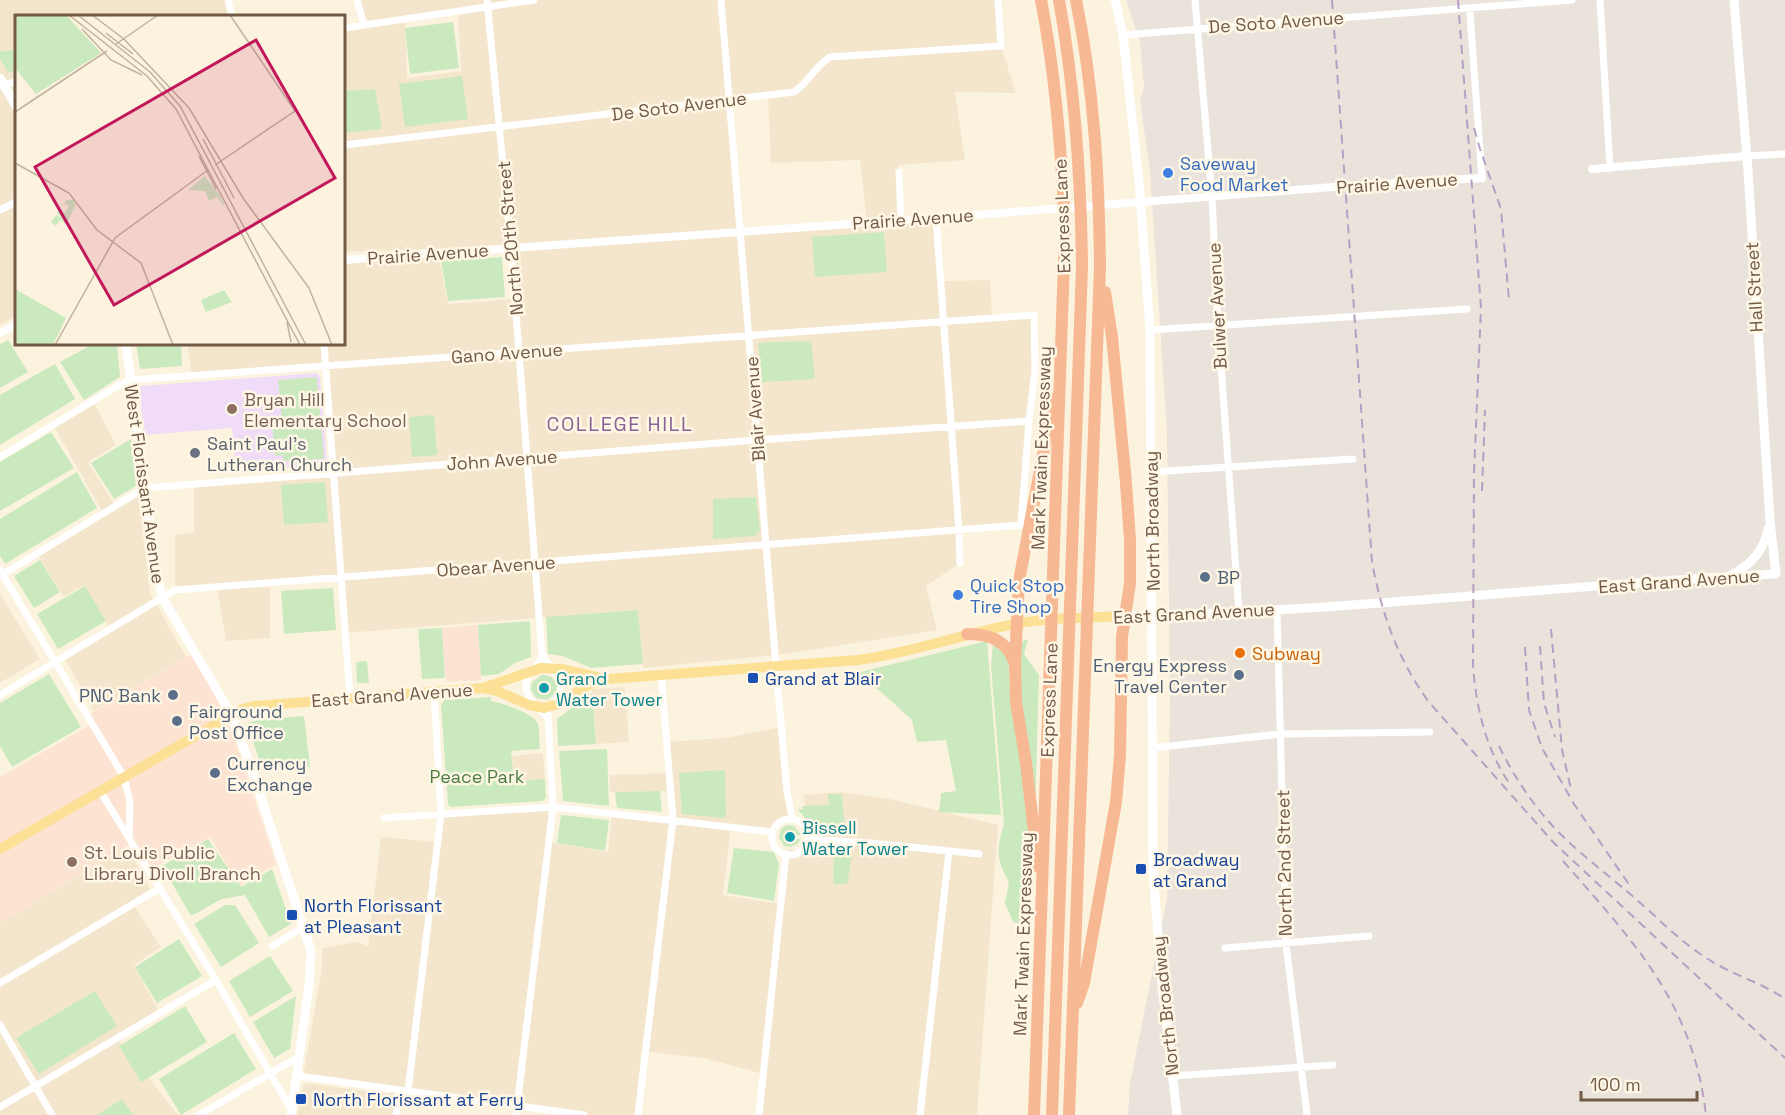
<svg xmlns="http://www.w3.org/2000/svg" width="1785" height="1115" font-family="'Space Grotesk',sans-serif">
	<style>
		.residential { fill: #f4e6cd; fill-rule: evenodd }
		.commercial { fill: #fde3d2 }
		.industrial { fill: #eae3db }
		.education { fill: #f0dcf8 }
		.green { fill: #cbe9be }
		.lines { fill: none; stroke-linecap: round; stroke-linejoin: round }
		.minor { stroke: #fff; stroke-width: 7 }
		.tertiary { stroke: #fff; stroke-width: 8 }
		.secondary { stroke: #fff; stroke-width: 9 }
		.primary { stroke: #fce096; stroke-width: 10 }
		.motorway { stroke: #f7b894; stroke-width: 12 }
		.rail { stroke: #b69fc4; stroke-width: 2; stroke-dasharray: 9 6; stroke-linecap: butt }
		.shop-dot { fill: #3f7fe0; stroke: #fff7e5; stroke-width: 2 }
		.education-dot { fill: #8d6e63; stroke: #fff7e5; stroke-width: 2 }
		.worship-dot { fill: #6b7280; stroke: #fff7e5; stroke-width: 2 }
		.service-dot { fill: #5c6f8a; stroke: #fff7e5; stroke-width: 2 }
		.food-dot { fill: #e8710a; stroke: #fff7e5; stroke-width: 2 }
		.transit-dot { fill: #1a4fb4; stroke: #fff7e5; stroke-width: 2 }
		.culture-dot { fill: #0f9aa8; stroke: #fff7e5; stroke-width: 2 }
		.labels { text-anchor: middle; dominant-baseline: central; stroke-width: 5; stroke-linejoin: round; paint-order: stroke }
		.street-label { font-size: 18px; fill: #725a47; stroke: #fff7e5 }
		.shop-label { font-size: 18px; fill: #366cbe; stroke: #fff7e5; text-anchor: start }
		.education-label { font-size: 18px; fill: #785e54; stroke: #fff7e5; text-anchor: start }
		.worship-label { font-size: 18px; fill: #5b616d; stroke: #fff7e5; text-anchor: start }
		.service-label { font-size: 18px; fill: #4e5e75; stroke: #fff7e5; text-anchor: start }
		.food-label { font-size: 18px; fill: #c56008; stroke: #fff7e5; text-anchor: start }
		.culture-label { font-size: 18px; fill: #0d838f; stroke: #fff7e5; text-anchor: start }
		.transit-label { font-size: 18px; fill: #164399; stroke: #fff7e5; text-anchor: start }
		.park-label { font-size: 18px; fill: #4e7d41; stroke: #fff7e5 }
		.neighbourhood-label { font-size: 20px; letter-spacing: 1.5px; fill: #896295; stroke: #fff7e5 }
		.inset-road { fill: none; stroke: #c1b19d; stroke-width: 1.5 }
		.view { fill: #c2185b; fill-opacity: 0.15; stroke: #c2185b; stroke-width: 3 }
		.inset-edge { fill: none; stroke: #725a47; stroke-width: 3 }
	</style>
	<rect width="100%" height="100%" fill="#fcf3df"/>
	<path class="residential" d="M0,0H226L229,16H16V316L0,325Z
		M357,0H997L1001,46L1016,93L955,92L965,160L898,165L901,220L936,218L941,281L990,280L992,317L1034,315L1035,371L1021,525L959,531L960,563L926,586L937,630L786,654L643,668L638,610L345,633L341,577L270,582V638L226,641L217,587L175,590V535L194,533V484L332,473L326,367L192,376L187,344H344V260L438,253L448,304L515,299L511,248L518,246L344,252V28L364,25ZM458,12L461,71L407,78L405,19ZM768,96L771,163L860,160L867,222L742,231L731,100Z
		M93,401L116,445L88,462L115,506L138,492L150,593L186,657L94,711L64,657L110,629L84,585L64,597L37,554L103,513L53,425Z
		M0,594L40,659L0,683Z
		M625,687L629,742L596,744L592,689Z
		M782,727L792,817L772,832L731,826L723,895L782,904L787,849L801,851L808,839L804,795L840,792L890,799L998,825L977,1115H759L764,1074L704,1058L641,1051L638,1115H584L399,1091L396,1115H297L303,1086L305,1083L387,1094L397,1091L303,1077L322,967V948L356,942L368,946L381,837L437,842L441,814L553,807L548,842L608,852L612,813L672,819L670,791L610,792V775L668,773L666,742L725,738Z
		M543,753L545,779L514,782L512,756Z
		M127,847L152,892L133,904L161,947L134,965L160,1013L117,1038L178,1115H0V923Z"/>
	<path class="commercial" d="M478,625L481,680L446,682L442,628Z
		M195,652L233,734L276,864L240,886L210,837L158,865L150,872L132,843L0,923V777L92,724L87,716Z"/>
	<path class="industrial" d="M1126,0H1785V1115H1128L1130,1083L1167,898L1170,698L1167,432L1150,172L1140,100L1144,87L1140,42Z"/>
	<path class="education" d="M317,373L320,376L327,462L325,465L236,472L232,428L145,435L139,389L142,386Z"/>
	<path class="green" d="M453,22L459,68L410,74L405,28Z
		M16,49V71L8,72L0,59V52Z
		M462,76L468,119L405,127L399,84Z
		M375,89L382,129L344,133V91Z
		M884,232L887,272L815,277L812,237Z
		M502,257L505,297L448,301L441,261Z
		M8,340L28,372L0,388V344Z
		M811,341L815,379L762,382L758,343Z
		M93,344H117L120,377L84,400L60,362Z
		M136,344H181L182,366L140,369Z
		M55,364L75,399L0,445V395Z
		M317,377L324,459L283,461V455L275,456L272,421L282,420L278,380Z
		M434,415L437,455L412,457L409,417Z
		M51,432L74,468L0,511V462Z
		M131,439L136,486L114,499L91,463Z
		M77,472L97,508L5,564L0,556V519Z
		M325,482L328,522L284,525L281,485Z
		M756,497L760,532L756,533V536L713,539V499Z
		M40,560L60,592L34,608L14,576Z
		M85,586L106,621L58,649L37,614Z
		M333,588L336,630L284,634L281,591Z
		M638,610L643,664L591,668L563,656L548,654L546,617Z
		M530,621L531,657L515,663L499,674L481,676L478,625Z
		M442,628L445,678L422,679L418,629Z
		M1028,639L1024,654L1039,675L1035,815C1029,774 1009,675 1023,641Z
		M987,641L1001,815L939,812L941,793L956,791L946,740L917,742L912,720L879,690L852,674Z
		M993,642C1008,652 1010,663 1009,680C1020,762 1035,843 1028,925L1013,922L1005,903L1009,882C996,859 996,851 1004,824L991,666Z
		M367,661L369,683H357L356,662Z
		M49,674L81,727L12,767L0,746V703Z
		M542,675C552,675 558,681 557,691L548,700L536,698L531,690L532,682Z
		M592,693L596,744L558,746L557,719Z
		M491,697V701C502,703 534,713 538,724C540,732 539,741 540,749L511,751L514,781L545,779L546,798L542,801L451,807L448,805L441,704L445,700Z
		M304,716L310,767L262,768L247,724L256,720Z
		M607,749L609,806L563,801L559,751Z
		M725,770L726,817L724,818L682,814L679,773Z
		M660,791L662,812L617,808L615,792Z
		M828,794H842L845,831L814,828L799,811L798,809H803L802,806L829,805Z
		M561,815L609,820L605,851L557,843Z
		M787,825L794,826L801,835H796V831H785V840L793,841L794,839H801C797,846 791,848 784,846L779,837L781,829Z
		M208,839L241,887L272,869L291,924L269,937L245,895L222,899L191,916L162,866Z
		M734,848L774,852L779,864L774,901L727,893Z
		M834,853L852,856L847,884H833Z
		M225,905H235L259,943L221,967L194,924Z
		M179,939L202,976L157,1003L135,967Z
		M270,956L293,991L250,1017L229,981Z
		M95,991L117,1026L39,1074L16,1038Z
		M296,996L290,1049L274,1058L253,1022Z
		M185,1006L207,1042L141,1082L119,1046Z
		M234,1033L256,1069L181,1115L159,1079Z
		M122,1099L133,1115H97Z"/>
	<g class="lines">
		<path class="minor" d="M228,0L232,16
			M357,0L364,25
			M487,0L511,248L542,655C539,664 534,669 529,676C518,693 537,706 547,717
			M721,0L776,666L787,792L792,817
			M1195,0L1212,197L1218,325L1239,611
			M1600,0L1610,168
			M1472,8L1470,14L1482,178
			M344,28L534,0
			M1123,35L1572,0
			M1,85L16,82
			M344,145L794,92C808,83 815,66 830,57L1001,46L998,0
			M1747,156L1785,154
			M899,172L901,220
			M0,210L16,202
			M936,218L959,531L960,563
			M1150,330L1467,309
			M324,344L350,698
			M0,457L116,387L130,380L1034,315L1035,371L1029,421L1021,525L175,590L0,695
			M1151,472L1353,459
			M0,570L124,777L130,802L129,837
			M0,576L145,488L757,440L1029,421
			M1277,609L1286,944L1307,1115
			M542,655L561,681L560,693L553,705
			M1152,748L1280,734L1430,732
			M100,791L216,980L292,1111
			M384,818L553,807L772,832
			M772 837a18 18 0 1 1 36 0a18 18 0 1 1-36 0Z
			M808,839L870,843L979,854
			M272,946L304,927
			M1225,948L1369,936
			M0,983L160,888
			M0,1025L52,1115
			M298,1076L584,1115
			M1172,1076L1333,1065
			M408,1092L441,814L434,692
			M0,1107L216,980
			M199,1115L300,1056
			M396,1115L399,1091
			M516,1115L553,807L548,714
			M638,1115L673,819L661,674
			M759,1115L786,854
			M920,1115L949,851"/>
		<path class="tertiary" d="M1592,169L1747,156
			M344,260L936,218L1346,186L1482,178
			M0,333L16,325"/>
		<path class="secondary" d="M1115,0L1123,35L1139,182L1150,330L1153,871L1162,986L1177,1115
			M0,78L16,106
			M126,344L157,575L162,597L231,714L253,773L311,951L309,986L291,1115
			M1731,575C1751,565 1764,551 1768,529
			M1125,616C1342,612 1558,585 1776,574L1770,521L1748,171L1734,0"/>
		<path class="primary" d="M483,688L497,691L529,705L544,708L558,704L588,685L608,679L858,660C911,653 962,634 1015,624C1051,617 1088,618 1125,616
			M0,849L242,709L254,706L483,688L541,668L561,669L601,678"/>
		<path class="motorway" d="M967,634C989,634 1006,640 1014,661
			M1038,867L1026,763L1016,702L1015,662L1019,581L1049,423L1056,398
			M1077,1003L1084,983L1116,802L1120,755L1122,637L1130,583V540L1126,483L1112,337L1105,292
			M1034,1115L1065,233C1062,155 1056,77 1041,0
			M1052,1115L1082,267C1081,177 1075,89 1059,0
			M1069,1115L1100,267C1099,177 1094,88 1076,0"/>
		<path class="rail" d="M1332,0L1372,562C1382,615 1397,657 1428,701L1554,843L1785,1058
			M1458,0L1481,308L1474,473L1473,665C1476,708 1486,750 1511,786
			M1474,128L1480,149L1501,209L1509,300
			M1482,491L1485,410
			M1551,629L1562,750L1571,789
			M1540,646L1544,703L1555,737
			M1525,647L1529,710L1542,748L1574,804L1630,886
			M1499,746C1512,773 1529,799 1549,822C1575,851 1609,875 1638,901C1661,921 1682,943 1708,959C1732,975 1761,982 1785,999
			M1563,861C1634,942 1693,1003 1706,1115"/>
	</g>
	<g class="shop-dot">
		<circle cx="1168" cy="173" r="6"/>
		<circle cx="958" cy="595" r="6"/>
	</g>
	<g class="education-dot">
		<circle cx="232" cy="409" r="6"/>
		<circle cx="72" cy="862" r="6"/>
	</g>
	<circle class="worship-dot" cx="195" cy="453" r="6"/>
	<g class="service-dot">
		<circle cx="1205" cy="577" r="6"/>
		<circle cx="1239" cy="675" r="6"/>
		<circle cx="173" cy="695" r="6"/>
		<circle cx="177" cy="721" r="6"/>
		<circle cx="215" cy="773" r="6"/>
	</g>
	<circle class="food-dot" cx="1240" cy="653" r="6"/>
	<g class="transit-dot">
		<rect x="747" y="672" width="12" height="12" rx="3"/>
		<rect x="1135" y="863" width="12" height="12" rx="3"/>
		<rect x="286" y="909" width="12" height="12" rx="3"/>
		<rect x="295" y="1093" width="12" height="12" rx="3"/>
	</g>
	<g class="culture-dot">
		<circle cx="544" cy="688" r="6"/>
		<circle cx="790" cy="837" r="6"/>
	</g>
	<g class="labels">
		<g class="street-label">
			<text transform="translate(1276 22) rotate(-4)">De Soto Avenue</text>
			<text transform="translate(679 106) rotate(-7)">De Soto Avenue</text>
			<text transform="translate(1397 183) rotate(-4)">Prairie Avenue</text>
			<text transform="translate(1062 216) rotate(-92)">Express Lane</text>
			<text transform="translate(913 219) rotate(-4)">Prairie Avenue</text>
			<text transform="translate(510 238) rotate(-95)">North 20th Street</text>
			<text transform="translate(428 254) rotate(-4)">Prairie Avenue</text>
			<text transform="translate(1754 287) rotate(-93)">Hall Street</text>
			<text transform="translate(1217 306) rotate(-93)">Bulwer Avenue</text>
			<text transform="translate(507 353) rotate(-4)">Gano Avenue</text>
			<text transform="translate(755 409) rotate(-94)">Blair Avenue</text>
			<text transform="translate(1041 448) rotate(-88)">Mark Twain Expressway</text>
			<text transform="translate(502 460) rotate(-4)">John Avenue</text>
			<text transform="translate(145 484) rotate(82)">West Florissant Avenue</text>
			<text transform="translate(1152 521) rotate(-91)">North Broadway</text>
			<text transform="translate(496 566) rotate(-4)">Obear Avenue</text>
			<text transform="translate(1679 581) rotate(-4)">East Grand Avenue</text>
			<text transform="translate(1194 613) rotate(-3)">East Grand Avenue</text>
			<text transform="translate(392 695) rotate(-4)">East Grand Avenue</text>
			<text transform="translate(1049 700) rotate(-88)">Express Lane</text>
			<text transform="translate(1284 863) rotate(-91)">North 2nd Street</text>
			<text transform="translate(1023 934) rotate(-88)">Mark Twain Expressway</text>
			<text transform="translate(1165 1006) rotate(-96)">North Broadway</text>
		</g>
		<g class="shop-label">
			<text x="1180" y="163">Saveway<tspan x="1180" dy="21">Food Market</tspan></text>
			<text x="970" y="585">Quick Stop<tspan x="970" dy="21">Tire Shop</tspan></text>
		</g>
		<g class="education-label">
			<text x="244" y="399">Bryan Hill<tspan x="244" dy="21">Elementary School</tspan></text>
			<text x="84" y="852">St. Louis Public<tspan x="84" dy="21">Library Divoll Branch</tspan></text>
		</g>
		<g class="worship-label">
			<text x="207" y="443">Saint Paul's<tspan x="207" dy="21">Lutheran Church</tspan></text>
		</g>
		<g class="service-label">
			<text x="1217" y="577">BP</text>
			<text x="1227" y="665" text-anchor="end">Energy Express<tspan x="1227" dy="21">Travel Center</tspan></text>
			<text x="161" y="695" text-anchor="end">PNC Bank</text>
			<text x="189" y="711">Fairground<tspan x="189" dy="21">Post Office</tspan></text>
			<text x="227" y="763">Currency<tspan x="227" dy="21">Exchange</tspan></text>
		</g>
		<g class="food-label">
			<text x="1252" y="653">Subway</text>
		</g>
		<g class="culture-label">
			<text x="556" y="678">Grand<tspan x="556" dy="21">Water Tower</tspan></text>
			<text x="802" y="827">Bissell<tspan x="802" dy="21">Water Tower</tspan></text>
		</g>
		<g class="transit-label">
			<text x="765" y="678">Grand at Blair</text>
			<text x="1153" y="859">Broadway<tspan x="1153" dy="21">at Grand</tspan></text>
			<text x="304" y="905">North Florissant<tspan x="304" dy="21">at Pleasant</tspan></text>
			<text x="313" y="1099">North Florissant at Ferry</text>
		</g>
		<g class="park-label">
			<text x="477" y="776">Peace Park</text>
		</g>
		<g class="neighbourhood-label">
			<text x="620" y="424">COLLEGE HILL</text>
		</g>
	</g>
	<g transform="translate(15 15)">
		<rect width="330" height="330" fill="#fcf3df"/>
		<path d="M0,0H51L86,38L21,79L0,53ZM190,161L204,179L211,194L202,182L194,186L190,176L173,175ZM51,185H58L61,190L51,209L45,205L41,211L36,207L41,200L47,203L42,198L45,194L50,198L54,191L49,189ZM0,274L51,303L38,330H0ZM209,275L217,287L191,297L186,285Z" fill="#cbe9be"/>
		<path class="inset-road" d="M54,0L132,61L161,94L285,330M63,0L135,57L165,91L291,330M77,0L109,24L174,93L228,183L294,273L317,330M67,14L96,45L127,60M91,18L118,39M101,29L143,0M0,97L92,36M188,124L219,183M184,141L201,174M0,148L54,178L82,215L126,248L158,330M200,150L280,96L215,0M272,307L276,327M40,330L100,223L193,155"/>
		<path class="view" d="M241,25L320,163L99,290L20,152Z"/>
		<rect width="330" height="330" class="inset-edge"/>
	</g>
	<path d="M1581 1091v9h116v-9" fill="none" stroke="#725a47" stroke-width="3"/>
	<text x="1590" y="1091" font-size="18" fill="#725a47" stroke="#fff7e5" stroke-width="4.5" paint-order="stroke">100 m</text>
</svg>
